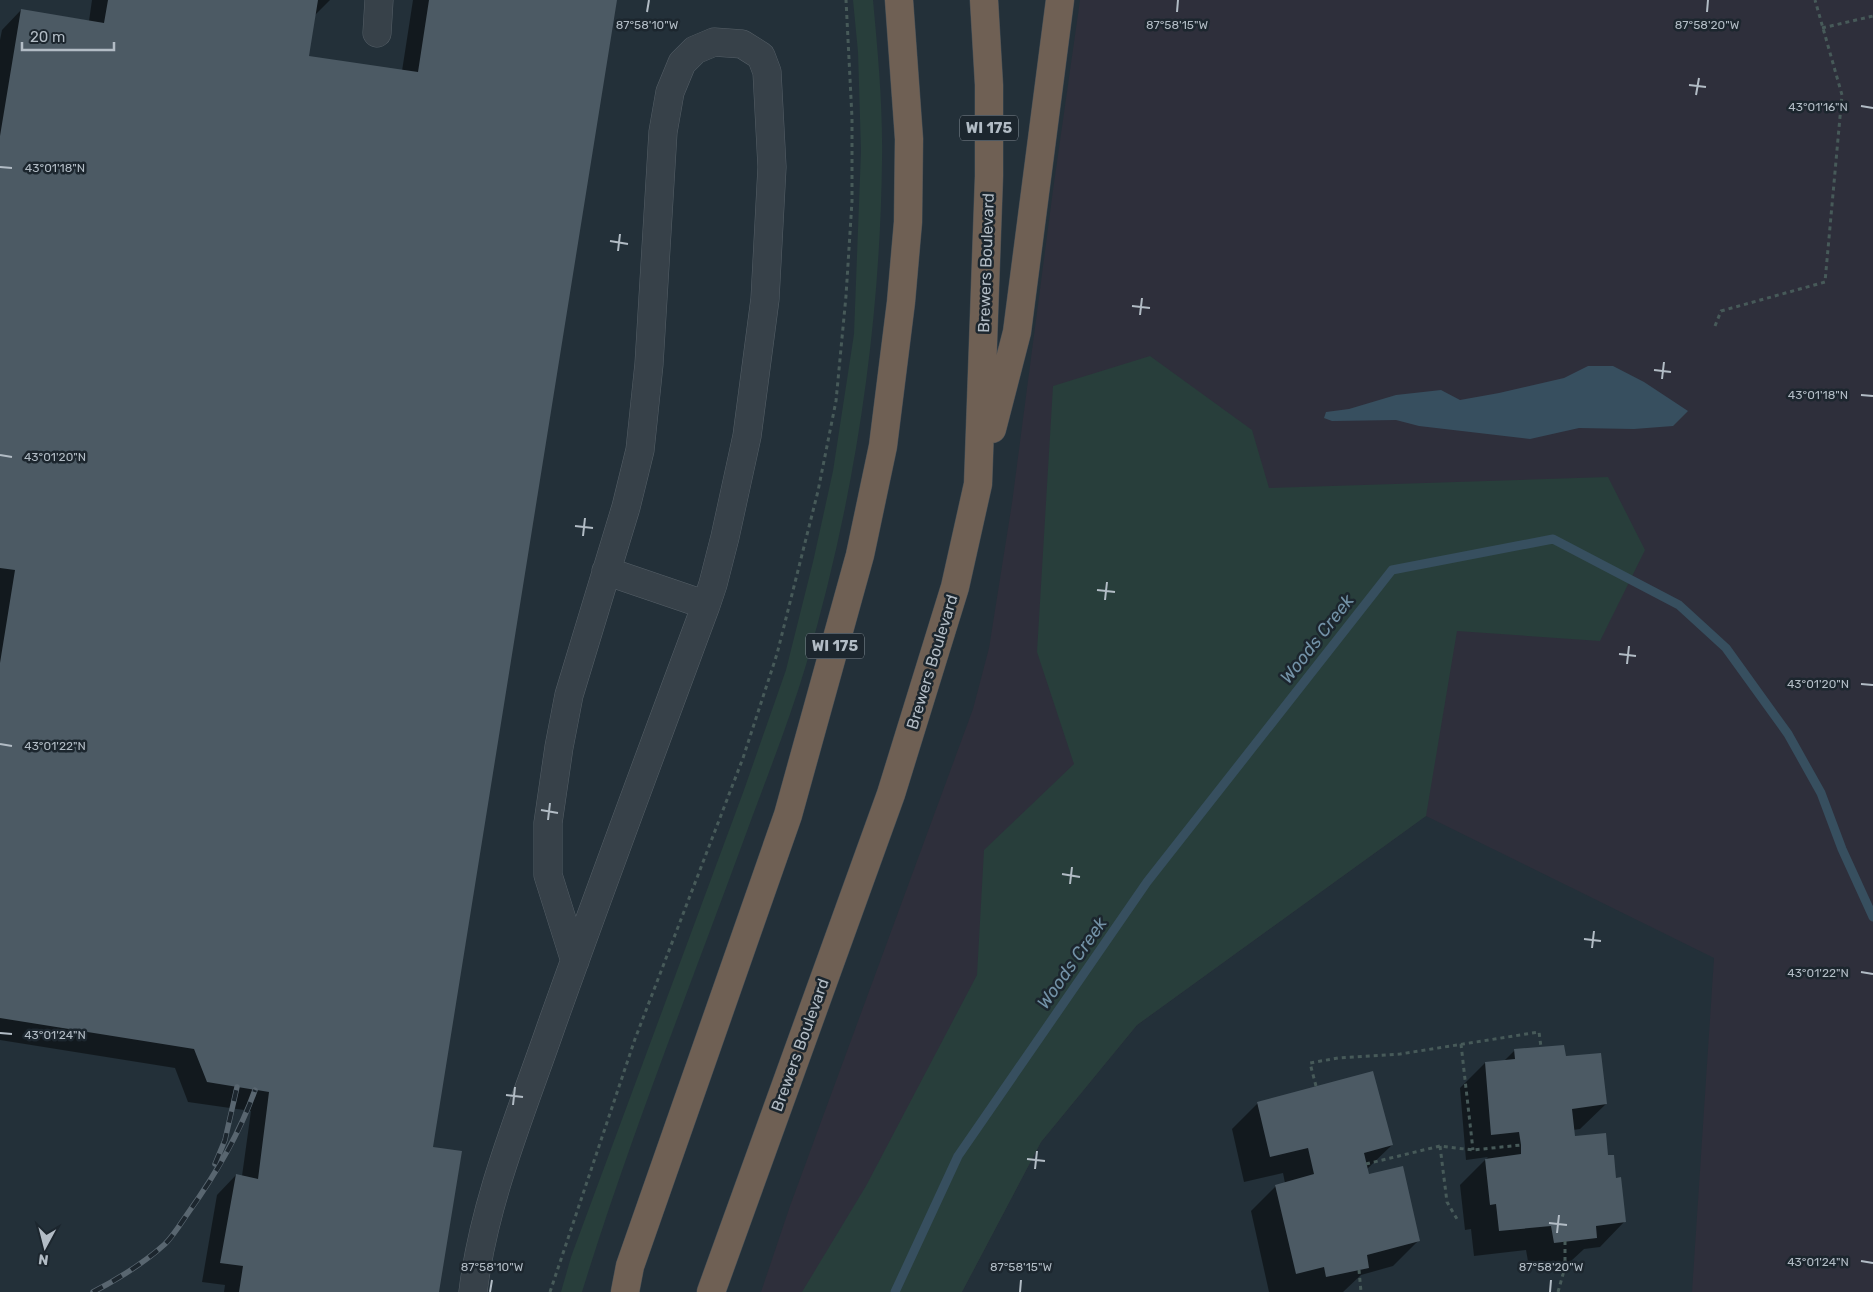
<svg xmlns="http://www.w3.org/2000/svg" width="1873" height="1292" font-family="Rubik,sans-serif">
	<style>
		.medical { fill: #2e2f3b }
		.green { fill: #283e3b }
		.water { fill: #374f5f }
		.shadow { fill: #0007 }
		.lines { fill: none; stroke-linecap: round; stroke-linejoin: round }
		.stream { stroke: #374f5f; stroke-width: 9 }
		.building { fill: #4c5a64 }
		.minor-casing { stroke: #555f67; stroke-width: 29 }
		.highway-casing { stroke: #424c54; stroke-width: 29 }
		.path { stroke: #475a59; stroke-width: 3; stroke-dasharray: 4 4; stroke-linecap: butt }
		.minor { stroke: #374149; stroke-width: 28 }
		.highway { stroke: #6f6054; stroke-width: 28 }
		.rail-casing { stroke: #596670; stroke-width: 5.5 }
		.rail { stroke: #1c262e; stroke-width: 4; stroke-dasharray: 11; stroke-linecap: butt }
		.ticks { fill: none; stroke: #b2bcc5; stroke-width: 2 }
		.labels { text-anchor: middle; dominant-baseline: central; stroke-width: 5; stroke-linejoin: round; paint-order: stroke }
		.shield { fill: #1c262e; stroke: #858f98; stroke-width: 1 }
		.shield-label { font-size: 15px; font-weight: bold; fill: #b2bcc5 }
		.street-label { font-size: 16px; fill: #b2bcc5; stroke: #1c262e }
		.water-label { font-size: 18px; font-style: italic; fill: #7392a7; stroke: #1c262e }
		.ticks-label { font-size: 12px; text-anchor: middle; fill: #b2bcc5; stroke: #1c262e; stroke-width: 5; stroke-linejoin: round; paint-order: stroke }
	</style>
	<rect width="100%" height="100%" fill="#233039"/>
	<path class="medical" d="M1080,0H1873V1292H1692L1714,958L1426,816L1137,1025L1041,1142L962,1292H761L790,1206L973,709L989,648L1012,503L1053,190Z"/>
	<path class="green" d="M853,0H873C878,54 883,107 882,161C880,331 854,502 806,665C788,725 764,784 743,842C688,992 629,1140 582,1292H561L571,1257L744,790L786,670L813,562L833,471L854,334L861,151L858,52Z
		M1150,356L1252,430L1269,488L1608,477L1645,550L1600,641L1457,631L1426,816L1137,1025L1041,1142L962,1292H802L866,1186L977,975L984,850L1074,764L1037,652L1053,386Z"/>
	<path class="water" d="M1588,366H1613L1644,382L1688,411L1673,426L1634,429L1579,428L1530,439L1419,426L1396,420L1332,421L1324,418L1326,412L1349,409L1396,395L1441,390L1460,400L1499,393L1564,378Z"/>
	<path class="shadow" d="M92,0H330L314,16L308,57L402,71L413,0H616L431,1148L438,1292H224L225,1285L202,1282L217,1195L236,1175L242,1176L251,1111L188,1102L175,1068L0,1040V40L2,30L21,10L89,21Z
		M1515,1050L1565,1058L1606,1104L1580,1129L1573,1130L1574,1137L1607,1157L1615,1179L1625,1221L1600,1247L1584,1249L1570,1262L1529,1267L1526,1250L1474,1256L1471,1229L1465,1230L1460,1185L1488,1157L1466,1160L1460,1088L1485,1063L1504,1061Z
		M1258,1103L1392,1145L1366,1170L1368,1176L1419,1240L1393,1266L1361,1275L1343,1292H1269L1251,1211L1276,1186L1285,1183L1283,1173L1244,1182L1232,1129Z"/>
	<g class="lines">
		<path class="stream" d="M895,1292L958,1156L1147,882L1392,570L1553,539L1679,605L1726,648L1788,734L1821,793L1842,849L1873,917"/>
	</g>
	<path class="building" d="M108,0H318L309,56L418,72L429,0H617L433,1147L462,1151L439,1292H239L243,1266L220,1263L236,1174L258,1179L269,1092L207,1082L194,1049L0,1018V663L15,570L0,568V136L21,9L104,23Z
		M1564,1045L1566,1056L1601,1053L1607,1104L1572,1109L1575,1136L1606,1133L1608,1155H1614L1616,1178L1621,1177L1626,1222L1596,1226L1597,1238L1554,1243L1551,1226L1499,1231L1496,1204L1490,1205L1485,1159L1521,1154V1145L1519,1132L1491,1135L1485,1062L1515,1059L1514,1049Z
		M1373,1071L1393,1145L1364,1153L1369,1174L1403,1166L1420,1241L1367,1255L1369,1268L1326,1277L1324,1267L1296,1274L1275,1185L1314,1174L1308,1148L1270,1157L1257,1102Z"/>
	<g class="lines">
		<defs>
			<path id="minor" d="M377,33L379,0
				M606,571L706,605
				M473,1292C484,1200 522,1111 552,1024C602,884 654,745 706,605L713,584L725,537L747,436L765,299L772,167L767,72L761,56L742,44L714,42L695,50L682,63L670,92L663,132L649,364L640,450L626,507L569,695L559,747L548,823V875L575,961"/>
			<path id="highway" d="M992,429L1017,332L1060,0
				M625,1292L630,1266L788,815L860,555L883,446L901,302L908,222L909,139L899,0
				M711,1292L891,794L955,587L978,484L989,176V85L984,0"/>
		</defs>
		<use href="#minor" class="minor-casing"/>
		<use href="#highway" class="highway-casing"/>
		<path class="path" d="M1822,28L1873,16
			M1715,326L1721,311L1825,282L1842,95L1815,0
			M1461,1044L1473,1150
			M1316,1086L1310,1063L1338,1058L1400,1054L1539,1032L1541,1047
			M1440,1146L1447,1202L1457,1219
			M1366,1164L1440,1146L1473,1150L1521,1145
			M1359,1270L1361,1292
			M550,1292L635,1039L743,758L777,654L818,491L836,401L846,296L852,201V118L846,0
			M1558,1292L1565,1267V1241"/>
		<use href="#minor" class="minor"/>
		<use href="#highway" class="highway"/>
		<defs>
			<path id="rail" d="M215,1164L225,1140L237,1087
				M93,1292C118,1279 144,1263 165,1244C174,1235 181,1223 188,1213C216,1174 239,1135 255,1090"/>
		</defs>
		<use href="#rail" class="rail-casing"/>
		<use href="#rail" class="rail"/>
	</g>
	<path class="ticks" d="M647,12L649,0M1177,12L1178,0M1707,12L1708,0M1689,85L1706,87M1696,95L1699,78M1861,106L1873,108M0,167L12,168M610,241L628,244M618,251L620,234M1132,306L1150,308M1140,315L1142,298M1654,370L1671,372M1662,379L1664,362M1861,395L1873,396M0,455L12,457M575,526L593,528M583,536L585,518M1097,590L1115,592M1105,600L1107,582M1619,654L1636,656M1627,664L1629,646M1861,684L1873,685M0,744L12,746M541,810L558,813M548,820L550,803M1062,874L1080,877M1070,884L1072,867M1584,939L1601,941M1592,948L1594,931M1861,972L1873,974M0,1033L12,1034M506,1095L523,1097M513,1105L515,1087M1027,1159L1045,1161M1035,1169L1037,1151M1549,1223L1567,1225M1557,1233L1559,1215M1861,1261L1873,1263M490,1292L492,1280M1020,1292L1021,1280M1550,1292L1551,1280"/>
	<g class="labels">
		<g class="shield">
			<rect x="960" y="115.5" width="58" height="25" rx="4"/>
			<rect x="806" y="633.5" width="58" height="25" rx="4"/>
		</g>
		<g class="shield-label">
			<text x="989" y="128">WI 175</text>
			<text x="835" y="646">WI 175</text>
		</g>
		<g class="street-label">
			<text transform="translate(986 263) rotate(-88)">Brewers Boulevard</text>
			<text transform="translate(932 662) rotate(-73)">Brewers Boulevard</text>
			<text transform="translate(800 1045) rotate(-70)">Brewers Boulevard</text>
		</g>
		<g class="water-label">
			<text transform="translate(1317 639) rotate(-52)">Woods Creek</text>
			<text transform="translate(1072 963) rotate(-55)">Woods Creek</text>
		</g>
	</g>
	<g class="ticks-label">
		<text x="647" y="29">87°58'10"W</text>
		<text x="1177" y="29">87°58'15"W</text>
		<text x="1707" y="29">87°58'20"W</text>
		<text x="1818" y="111">43°01'16"N</text>
		<text x="55" y="172">43°01'18"N</text>
		<text x="1818" y="399">43°01'18"N</text>
		<text x="55" y="461">43°01'20"N</text>
		<text x="1818" y="688">43°01'20"N</text>
		<text x="55" y="750">43°01'22"N</text>
		<text x="1818" y="977">43°01'22"N</text>
		<text x="55" y="1039">43°01'24"N</text>
		<text x="1818" y="1266">43°01'24"N</text>
		<text x="492" y="1271">87°58'10"W</text>
		<text x="1021" y="1271">87°58'15"W</text>
		<text x="1551" y="1271">87°58'20"W</text>
	</g>
	<g transform="translate(45 1247) rotate(187)" stroke="#1c262e" stroke-width="4" paint-order="stroke">
	<path d="M0-4L9 19L0 12L-9 19Z" fill="#b2bcc5"/>
	<text y="-8" font-size="14" font-weight="bold" text-anchor="middle" fill="#b2bcc5">N</text>
	</g>
	<path d="M22 42v8h92v-8" fill="none" stroke="#b2bcc5" stroke-width="2.5"/>
	<text x="30" y="42" font-size="15" fill="#b2bcc5" stroke="#1c262e" stroke-width="4" paint-order="stroke">20 m</text>
</svg>
